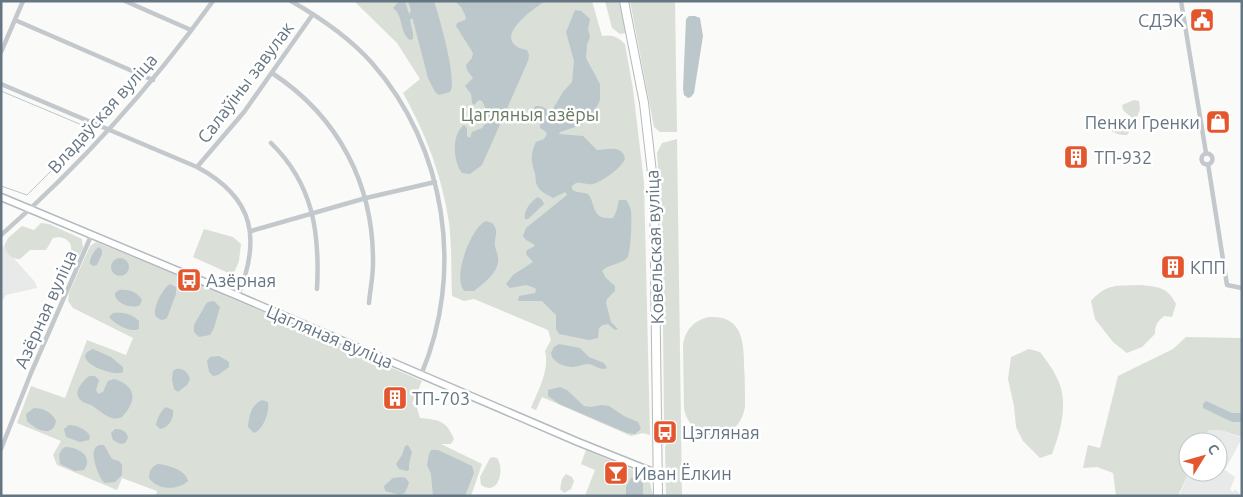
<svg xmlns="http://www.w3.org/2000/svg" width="1243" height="497" font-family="Ubuntu,sans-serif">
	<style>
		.built { fill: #e8e9e9 }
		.green { fill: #dadfd7 }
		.water { fill: #bbc7cb }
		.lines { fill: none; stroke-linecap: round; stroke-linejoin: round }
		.stream { stroke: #bbc7cb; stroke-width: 1 }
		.secondary-casing { stroke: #b3babf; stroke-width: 9 }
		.highway-casing { stroke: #b4b9bd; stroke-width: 10 }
		.street { stroke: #c3c8cc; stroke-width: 4.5 }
		.secondary { stroke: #fff; stroke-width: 6 }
		.highway { stroke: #fff; stroke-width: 8 }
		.labels { text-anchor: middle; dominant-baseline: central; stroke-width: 5; stroke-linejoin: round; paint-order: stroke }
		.poi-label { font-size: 18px; fill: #657683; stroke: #fff; text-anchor: start }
		.street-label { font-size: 18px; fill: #657683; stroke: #fff }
		.park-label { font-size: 18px; fill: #687a64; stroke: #fff }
	</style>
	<rect width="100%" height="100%" fill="#fafaf8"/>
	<path class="built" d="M1,244L35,282L37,288L6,295L1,303Z
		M1207,430H1220L1242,438L1225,470L1235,477L1230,490L1234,492L1235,489L1242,496H1179L1189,472H1218V442H1202Z"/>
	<path class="green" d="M354,1H592L602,36C611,34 619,37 625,44L633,89L644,183L650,435L643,433L631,436L542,397L536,410L531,408C538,390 550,370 545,351L551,340L548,330L474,299L464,301L452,296C451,272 452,247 449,223C442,176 426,134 403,93L420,79L397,43Z
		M605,1H621L626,33L620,34L612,28Z
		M630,1H675L677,132H660L654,127Z
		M1134,100L1139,101L1140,109L1137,117L1132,118L1123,110L1122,105Z
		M1104,117H1114L1131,129L1127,135C1117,136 1109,130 1102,124Z
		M677,139L682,496H666L665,447L670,438L669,429L664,421L662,226L657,153L662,143Z
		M41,223L49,224L82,239L83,248L75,264L71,265L68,259C69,255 72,251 71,246C69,238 59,236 53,238L46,250H30L20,259C11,259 7,254 4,246L8,238L22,226L34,230Z
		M204,229L233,237L241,244L239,261L233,275L193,257Z
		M96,242L182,277C187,283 194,286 201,285L422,381L412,404L416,405L420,418C439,420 446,420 454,439L451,444H441L482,464L471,496H156L157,491L122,478L117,490L57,465L53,455L61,441L17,423L31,386L65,398L87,340L126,355L133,338L73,308L68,301L69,293L90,246Z
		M1140,285C1158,287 1167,286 1176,304L1172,317L1164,316C1157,322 1155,325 1155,334L1142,347L1127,353L1113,342L1095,319L1091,301C1107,283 1117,286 1140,285Z
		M709,317C742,315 744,341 744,366C745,379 745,393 745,406C741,443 692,446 684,409L683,347C684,331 694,320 709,317Z
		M1186,337L1242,338V437L1220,430H1208L1202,442H1188L1189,472L1178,496H1116L1113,473L1097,467L1083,468L1088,445L1100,448L1118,376L1173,349Z
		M1029,349L1040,352C1046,360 1053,369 1057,378C1069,401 1061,431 1052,454L1040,458L1023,441L1016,427L1014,406L1008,379L1011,357Z
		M586,450L640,473L650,482L653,496H585L595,470L581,464Z
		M493,457L497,458C505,469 499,497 481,485L480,477L490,458Z
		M566,474L572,477L574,481L571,489L564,493L560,489L562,479Z"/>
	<path class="water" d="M399,1H405L409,14L411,11L408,1H434C439,16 458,82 450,92L439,95L435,92L428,78L413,20L412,18L410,20L413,34V39L410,40C399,32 404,16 393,8Z
		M455,1H545C535,8 498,33 516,46C519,49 524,49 527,50L529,55L528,61L482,165L470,174L462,173C453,161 451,135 464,125L467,128V136L470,138L472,132L482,128L485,124L490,121V118L482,101L479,100L474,105L472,103L471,94L465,86L473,78L467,70L466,65L472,58L473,53L456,26L457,23L465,20L466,17L461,7Z
		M575,10L581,11L590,19L588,29L590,37L587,45L586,58L600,84V100L594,113L581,125L560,132L559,134L583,136L597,150C608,150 622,144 625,159C622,167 601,183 592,184C587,185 582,182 576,183L572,186V189C576,194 584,191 589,195C596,207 592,220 613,218L616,212L619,200H626C628,203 630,206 631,211C632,218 631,254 627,258C620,265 608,264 602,271L606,278L615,286V291L607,299L606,303L611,322L618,329L615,330L608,324L603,325L599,328L598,338L589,340L559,334L556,329V315L542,301H518L519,296L535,293L536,290L535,288L526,285L510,288L506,284L513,275L533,262L526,254L527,250L535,246C533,242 526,242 523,236L526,228L567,195L565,192L553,198C548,195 539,191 537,185C535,182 536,177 535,173C531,162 530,154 536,142L544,139L547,134L545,131L540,128V120L535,112L534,108L536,106C543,106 545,108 549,112H551L563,92L572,82L574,61L566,32Z
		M689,16H695L700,18L703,36L694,93L691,97L688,98L684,95L683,89L686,19Z
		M538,197L542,200L544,204L528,219H525C523,211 531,201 538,197Z
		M486,221L492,223C498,229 496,234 495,241C494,247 497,251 498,257C500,272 484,283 474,291H465C451,280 471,227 486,221Z
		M99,247L102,250V254L97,265L93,266L90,264C89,259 94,250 99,247Z
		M111 267a9 9 0 1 1 18 0a9 9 0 1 1-18 0Z
		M170,284L176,287V294L167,318C163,321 158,320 155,315C154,306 162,289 170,284Z
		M119,290C128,289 138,292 142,300L140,305C132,309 119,305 115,296V293Z
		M214,301L220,307L214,328L210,335L199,337L194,332V325L206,304L208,302Z
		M113,313C123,312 132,314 139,321V329C130,333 115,324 109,317Z
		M559,344L580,348L589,357L604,363L607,368C600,371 596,365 588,364C583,364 578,367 573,367C564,367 552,362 551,353L554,347Z
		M93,349L111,357L123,367V372C113,378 67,359 93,349Z
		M219,356L229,362V367L218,375L213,376L209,372L207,361L210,357Z
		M176,369C183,368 188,372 190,379L187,385L178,392L174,389L172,379L173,371Z
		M89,376H95L99,380L96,390L98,394L103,392L108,381L114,379C137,386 137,401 122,417C111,422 103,413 94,407C91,404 87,404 83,402C71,394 81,383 89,376Z
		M560,387L567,390L584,406L591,407L602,405L609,406L624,416L638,422L641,429L635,434L627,433L559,404L548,396V390Z
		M262,400L268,402C270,412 263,430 254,433L248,427C249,416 251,405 262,400Z
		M1206,401L1232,413H1242V422H1232L1203,408V404Z
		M166,407L173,410C174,418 169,428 160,429L156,425C157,419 161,410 166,407Z
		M34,408C43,408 52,412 56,421C53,439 35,429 27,421L26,414Z
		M69,425C77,425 86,429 90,436L89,440L80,442L66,437L64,429Z
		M115,429C122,429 127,431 128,438L125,443L120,444L113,440L111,433Z
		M99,445H104L112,459L119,461L122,465V475L115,482L105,483C99,479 92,458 94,451C95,447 96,447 99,445Z
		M408,445L412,452L409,464V470L407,471L399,469L396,464L402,455L405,446Z
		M65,447C78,447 94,456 84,470L75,471L60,464L59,455L62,449Z
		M431,450H438L472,466L474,473L465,496H433L431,474L427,465L429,454Z
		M158,464C168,465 186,470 188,481C177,491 157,490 149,478C149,471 152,466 158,464Z
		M401,477L406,478L409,483L405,493L400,495L385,491L384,486L393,478Z
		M636,477L643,483V496H626V487L631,478Z"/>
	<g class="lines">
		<path class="stream" d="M1,91L89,128L88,134L27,195L1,186"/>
		<defs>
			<path id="secondary" d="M1,197L238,296L578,442L658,474"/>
			<path id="highway" d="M624,1L644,103L654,190L658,496"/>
		</defs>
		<use href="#secondary" class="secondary-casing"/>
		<use href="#highway" class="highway-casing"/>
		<path class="street" d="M125,1L191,30
			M291,1C321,18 349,37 372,63C446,147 465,272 421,375
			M1181,1L1206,153
			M15,20L153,80
			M1,52L23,1
			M272,73C339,117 374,185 373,264C373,277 370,290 369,303
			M1,84L197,167C255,198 261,239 238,296
			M271,143C313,184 320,232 317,289
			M1201.5 159a5.5 5.5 0 1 1 11 0a5.5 5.5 0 1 1-11 0Z
			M1208,164L1227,285L1242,288
			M197,167L244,112L313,14
			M251,231L366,198L435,182
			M1,235C81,165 151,87 213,1
			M1,449L31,373L91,236"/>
		<use href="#secondary" class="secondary"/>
		<use href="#highway" class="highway"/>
	</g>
	<defs>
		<symbol id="civic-square" viewBox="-11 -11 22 22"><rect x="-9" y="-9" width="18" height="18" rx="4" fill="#e4572e" stroke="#fff"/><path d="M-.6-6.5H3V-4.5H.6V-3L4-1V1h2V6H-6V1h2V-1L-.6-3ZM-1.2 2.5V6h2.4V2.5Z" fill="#fff"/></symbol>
		<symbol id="shop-square" viewBox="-11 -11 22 22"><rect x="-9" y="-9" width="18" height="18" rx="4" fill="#e4572e" stroke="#fff"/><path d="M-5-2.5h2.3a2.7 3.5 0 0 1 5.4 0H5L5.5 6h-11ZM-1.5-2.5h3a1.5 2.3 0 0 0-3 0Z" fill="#fff"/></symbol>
		<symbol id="building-square" viewBox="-11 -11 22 22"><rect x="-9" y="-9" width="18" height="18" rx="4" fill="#e4572e" stroke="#fff"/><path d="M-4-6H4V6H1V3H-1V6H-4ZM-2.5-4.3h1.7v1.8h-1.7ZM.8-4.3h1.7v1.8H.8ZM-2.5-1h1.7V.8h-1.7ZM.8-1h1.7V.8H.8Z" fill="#fff"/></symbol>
		<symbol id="bus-square" viewBox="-11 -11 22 22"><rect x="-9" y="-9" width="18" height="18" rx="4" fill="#e4572e" stroke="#fff"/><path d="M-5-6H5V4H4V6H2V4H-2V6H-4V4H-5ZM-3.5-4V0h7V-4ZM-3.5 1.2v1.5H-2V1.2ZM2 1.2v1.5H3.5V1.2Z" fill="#fff"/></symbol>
		<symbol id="bar-square" viewBox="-11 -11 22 22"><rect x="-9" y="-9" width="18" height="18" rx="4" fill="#e4572e" stroke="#fff"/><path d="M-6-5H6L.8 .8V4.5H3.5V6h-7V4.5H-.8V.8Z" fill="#fff"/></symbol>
	</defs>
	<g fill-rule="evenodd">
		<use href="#civic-square" x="1188" y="6" width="28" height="28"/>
		<use href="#shop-square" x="1204" y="108" width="28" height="28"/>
		<use href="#building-square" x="1062" y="143" width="28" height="28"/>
		<use href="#building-square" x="1159" y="253" width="28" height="28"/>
		<use href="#bus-square" x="175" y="266" width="28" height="28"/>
		<use href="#building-square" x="381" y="384" width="28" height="28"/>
		<use href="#bus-square" x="651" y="418" width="28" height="28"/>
		<use href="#bar-square" x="602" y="459" width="28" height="28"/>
	</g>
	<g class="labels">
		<g class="poi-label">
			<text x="1184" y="20" text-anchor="end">СДЭК</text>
			<text x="1200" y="122" text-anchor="end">Пенки Гренки</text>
			<text x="1094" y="157">ТП-932</text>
			<text x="1190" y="267">КПП</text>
			<text x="206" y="280">Азёрная</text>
			<text x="412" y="398">ТП-703</text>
			<text x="682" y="432">Цэгляная</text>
			<text x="634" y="473">Иван Ёлкин</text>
		</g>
		<g class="street-label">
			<text transform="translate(245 82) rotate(-53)">Салаўіны завулак</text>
			<text transform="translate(102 113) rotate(-48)">Владаўская вуліца</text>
			<text transform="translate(654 247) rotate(-92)">Ковельская вуліца</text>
			<text transform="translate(45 309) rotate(-66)">Азёрная вуліца</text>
			<text transform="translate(330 336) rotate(23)">Цагляная вуліца</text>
		</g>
		<g class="park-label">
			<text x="530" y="114">Цагляныя азёры</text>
		</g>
	</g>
	<rect width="1243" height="497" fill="none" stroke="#657683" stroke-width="5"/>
	<g transform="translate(1203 457) rotate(53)"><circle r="24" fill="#ffffff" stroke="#c1c8cd"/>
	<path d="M0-4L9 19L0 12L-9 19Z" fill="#e4572e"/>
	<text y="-8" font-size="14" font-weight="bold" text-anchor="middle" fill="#657683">С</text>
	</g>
</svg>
